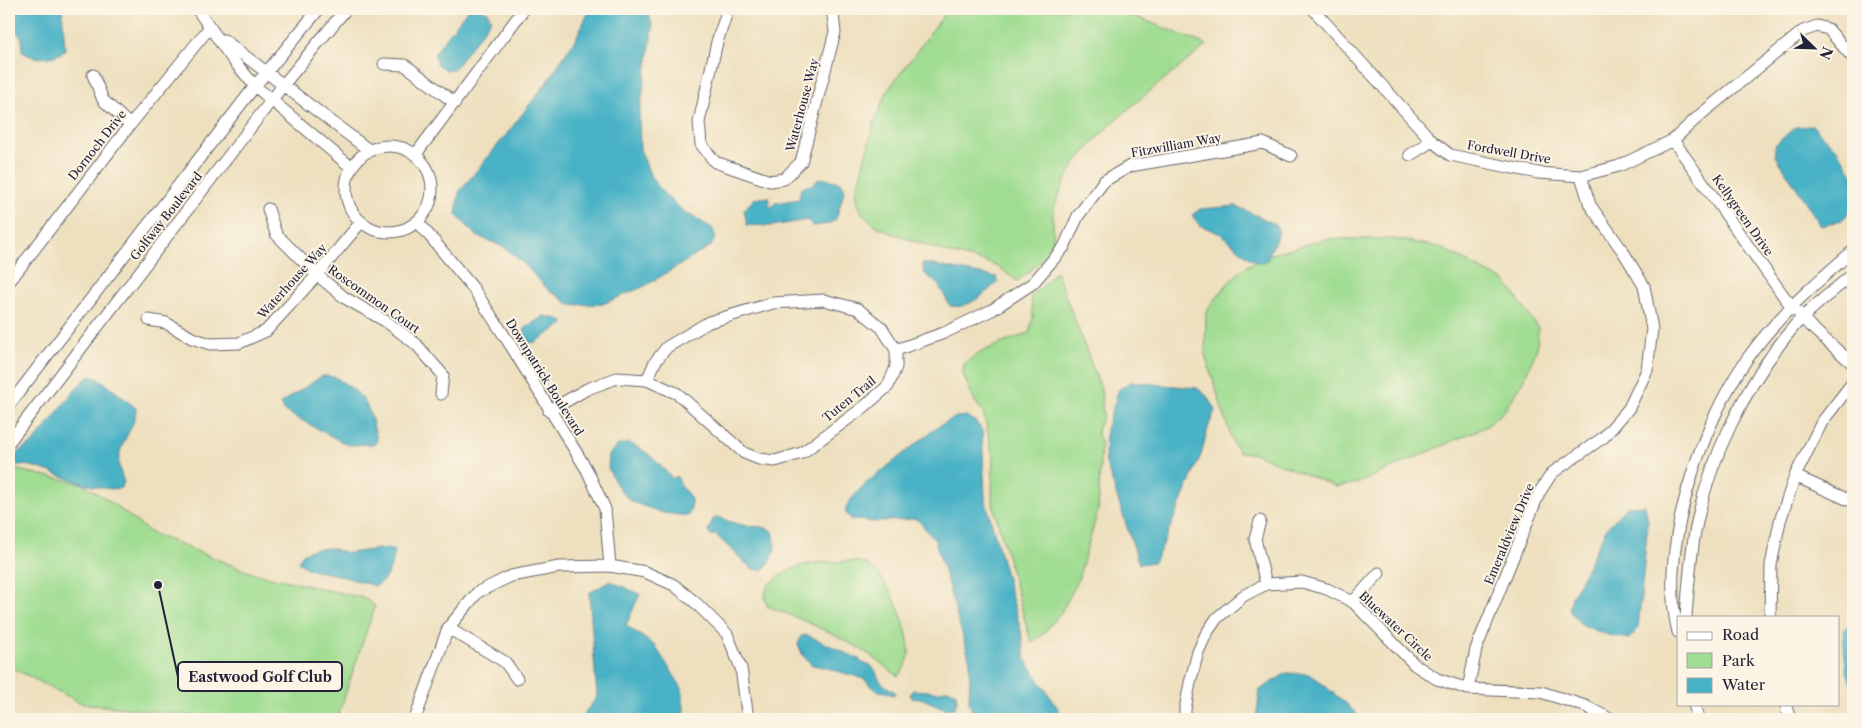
<svg xmlns="http://www.w3.org/2000/svg" width="1862" height="728" font-family="'Libre Caslon Text',serif">
	<style>
		.green { fill: #a0dd92; stroke: #618066 }
		.water { fill: #48b2c6; stroke: #356a80 }
		.lines { fill: none; stroke-linecap: round; stroke-linejoin: round }
		.minor-casing { stroke: #696469; stroke-width: 13 }
		.minor { stroke: #fff; stroke-width: 11 }
		.labels { text-anchor: middle; dominant-baseline: central; stroke-width: 4; stroke-linejoin: round; paint-order: stroke }
		.street-label { font-size: 12px; fill: #22223b; stroke: #fcf5e5 }
		.leader { fill: none; stroke: #22223b; stroke-width: 2 }
		.callout-dot { fill: #22223b; stroke: #fcf5e5; stroke-width: 2 }
		.callout { fill: #fcf5e5; stroke: #22223b; stroke-width: 2 }
		.callout-label { font-size: 14px; text-anchor: middle; font-weight: bold; fill: #22223b }
	</style>
	<rect width="100%" height="100%" fill="#fcf5e5"/>
	<filter id="ink" filterUnits="userSpaceOnUse"><feTurbulence type="fractalNoise" baseFrequency=".02" numOctaves="2"/><feDisplacementMap in="SourceGraphic" scale="10" xChannelSelector="R" yChannelSelector="G"/><feConvolveMatrix kernelMatrix="1 2 1 2 8 2 1 2 1" color-interpolation-filters="sRGB"/></filter>
	<filter id="wash" filterUnits="userSpaceOnUse"><feTurbulence type="fractalNoise" baseFrequency=".0096" numOctaves="4" result="noise"/><feDisplacementMap in="SourceGraphic" scale="20" xChannelSelector="R" yChannelSelector="G"/><feGaussianBlur stdDeviation="1.12" result="paint"/><feColorMatrix in="noise" values="0 0 0 0 0 0 0 0 0 0 0 0 0 0 0 0 0 1.4 0 .05"/><feComposite in="paint" operator="in"/></filter>
	<g filter="url(#wash)">
		<rect width="100%" height="100%" fill="#eee0bf"/>
		<path class="green" d="M948,9H1117L1207,45C1164,81 1109,119 1075,164C1067,174 1054,203 1053,216C1052,224 1055,234 1052,242C1046,258 1030,272 1017,281L998,267L986,262L948,253L891,233L877,226L864,216L858,204L856,191L875,120L888,90Z
			M1326,239H1395L1439,247L1506,282L1538,328L1537,349L1522,383L1505,410L1487,426L1358,483L1336,487L1256,454L1239,452L1233,443L1205,355L1206,312L1228,283L1245,267L1269,255Z
			M1056,271L1101,389L1103,416L1097,430L1101,445L1098,511L1077,583L1060,614L1040,637L1031,642L992,501L993,457L986,425L983,412L974,400L963,374L964,364C982,348 1007,342 1029,333L1033,317L1031,295L1042,287Z
			M9,468L83,484L112,503L151,533L252,573L364,598L375,606L337,719H218L81,703L9,666Z
			M851,561C856,562 865,562 869,566C890,580 909,627 909,652C909,662 904,669 898,676C887,669 878,660 867,653C836,634 801,619 767,606L765,598L767,586C797,560 813,563 851,561Z"/>
		<path class="water" d="M9,9H62L65,51C53,59 33,61 22,51V38L14,29H9Z
			M468,9H480L488,12L491,20L454,69L448,71L437,64L434,54Z
			M590,9H645L648,12L653,28L639,116L640,149L651,177L665,195L683,211L712,228L716,237L711,246L645,286L603,304L570,305L557,295L550,292L523,263L504,247L477,236L456,215L459,192L506,135L547,82L576,38Z
			M1813,126L1838,151L1853,174V208L1842,220L1821,226L1776,156L1775,145L1795,127Z
			M821,178L841,182L845,189L836,219L829,224L813,226L807,220L772,226L747,225L744,210L754,199L768,197L770,202L768,206L772,207L775,203L799,199L801,188L811,185Z
			M1236,206L1275,224L1279,231L1267,260L1260,263L1249,258L1221,234L1199,225L1192,215L1200,209Z
			M922,263L996,277L998,282C985,293 968,310 950,306L938,284L925,274Z
			M544,316L563,320L564,324L535,342L529,343L524,334L525,328Z
			M90,376L101,380L136,408C136,429 116,445 119,466C120,471 122,477 124,482L121,488C98,493 57,473 35,467C26,464 17,467 9,462L21,450L33,443L67,400L82,382Z
			M322,376C335,376 337,378 347,385C370,400 370,414 377,439L375,444L348,445L284,411L281,403Z
			M1131,382L1197,388L1207,396L1215,410L1208,428L1201,455L1161,549L1154,562L1139,564L1105,460L1106,430L1119,389Z
			M967,416L975,421L982,430L985,498L1021,631L1025,659L1065,719H975L969,702L970,661L935,540L917,519L873,522L851,519L845,512L848,503L864,485L937,427L956,417Z
			M628,443C647,449 660,465 673,479L676,476C680,480 679,483 682,487C691,498 695,501 688,516L663,513L632,502L623,494L615,482L608,468L609,455L616,446Z
			M1645,505L1648,521L1638,629L1629,639L1608,635L1581,625L1569,610L1572,597L1606,529L1627,506Z
			M718,517C728,521 738,525 750,526C760,527 763,526 773,531C777,549 775,557 763,570L752,569L716,535H710L708,531L713,519Z
			M329,548L348,553L387,548L395,552C392,565 388,581 375,586L337,575L308,569L298,562C303,548 316,549 329,548Z
			M610,581L640,594L626,625L655,646L682,688L685,719H580L597,697L589,593Z
			M1848,627L1853,633V690L1846,669L1843,630Z
			M807,635L859,659L862,663C879,666 874,674 882,683C886,687 892,689 896,693L892,695L887,692L877,691L864,679L824,667L812,665L803,656L798,644L801,636Z
			M1286,673L1310,674L1348,705L1362,719H1256L1260,690Z
			M948,689L956,693L957,700L955,708L946,709L920,698L916,699L912,698L910,694L913,690L938,692Z"/>
	</g>
	<g filter="url(#ink)">
		<g class="lines">
			<defs>
				<path id="minor" d="M197,9L233,60L255,86L352,168
					M728,9L717,42L699,122L701,144L715,162L770,181L784,179L801,162L835,32L833,15L829,9
					M1313,9L1432,141L1450,155L1538,173L1581,176L1619,166L1673,140L1700,115L1803,31L1817,26L1828,29L1853,58
					M224,40L370,151
					M384,64L405,65L455,103
					M93,75L103,100L130,125
					M1673,140L1785,298L1810,326L1853,364
					M346 189a43 43 0 1 1 86 0a43 43 0 1 1-86 0Z
					M416,154L524,9
					M1410,155L1432,141
					M268,209L276,234L317,275L345,298L387,322L416,344L443,375L441,394
					M418,222L473,288L511,346L587,470L605,509L610,566
					M9,282L130,125L210,27
					M149,320L166,323L192,338L210,344L239,343L266,331L317,275L361,222
					M896,350L944,333L992,310L1033,283L1064,247L1078,216L1104,181L1130,166L1263,143L1291,156
					M9,405L255,86L319,9
					M549,411L587,389L617,378L647,380L678,394L744,453L759,459L775,461L802,453L864,407L888,386L896,367V350L882,328L858,309L824,300L773,303L709,322L667,347L655,362L647,380
					M9,442L284,84L346,9
					M1795,476L1853,502
					M1260,521L1255,539L1266,584
					M1353,602L1379,573
					M1686,617C1688,590 1690,564 1694,538C1706,463 1747,381 1796,324C1813,306 1834,290 1853,274
					M1770,617L1771,565L1780,521L1795,476L1822,422L1853,382
					M448,628L505,662L517,679
					M1678,632C1657,552 1701,424 1747,359C1776,318 1815,283 1853,251
					M1468,689L1476,649L1539,493L1552,473L1604,437L1629,408L1647,370L1652,329L1644,286L1624,253L1590,205L1581,176
					M1694,704L1698,719
					M1785,704L1790,719
					M415,719L448,628L478,592L511,576L559,567L610,566L645,572L674,585L696,603L727,634L741,668L748,719
					M1185,719V709L1190,683L1198,652L1206,634L1217,618L1243,596L1266,584L1302,582L1327,589L1353,602L1415,665L1437,679L1468,689L1541,692L1585,706L1610,719"/>
			</defs>
			<use href="#minor" class="minor-casing"/>
			<use href="#minor" class="minor"/>
		</g>
	</g>
	<g class="labels">
		<g class="street-label">
			<text transform="translate(802 105) rotate(-75)">Waterhouse Way</text>
			<text transform="translate(97 145) rotate(-52)">Dornoch Drive</text>
			<text transform="translate(1176 145) rotate(-10)">Fitzwilliam Way</text>
			<text transform="translate(1509 152) rotate(10)">Fordwell Drive</text>
			<text transform="translate(1743 215) rotate(55)">Kellygreen Drive</text>
			<text transform="translate(166 216) rotate(-52)">Golfway Boulevard</text>
			<text transform="translate(292 281) rotate(-48)">Waterhouse Way</text>
			<text transform="translate(374 299) rotate(35)">Roscommon Court</text>
			<text transform="translate(545 377) rotate(58)">Downpatrick Boulevard</text>
			<text transform="translate(849 399) rotate(-39)">Tuten Trail</text>
			<text transform="translate(1509 534) rotate(-67)">Emeraldview Drive</text>
			<text transform="translate(1396 626) rotate(43)">Bluewater Circle</text>
		</g>
	</g>
	<path class="leader" d="M158 585L178 677"/>
	<circle class="callout-dot" cx="158" cy="585" r="5"/>
	<rect class="callout" x="178" y="662" width="164" height="29" rx="5"/>
	<g class="callout-label">
		<text x="260" y="682">Eastwood Golf Club</text>
	</g>
	<rect width="1862" height="728" fill="none" stroke="#fcf5e5" stroke-width="30"/>
	<rect x="1677" y="616" width="162" height="90" fill="#fcf5e5" stroke="#a5a1a1"/>
	<rect x="1687" y="632" width="25" height="8" fill="#ffffff" stroke="#a5a1a1"/>
	<text x="1722" y="640" font-size="15" fill="#22223b">Road</text>
	<rect x="1687" y="653" width="25" height="15" fill="#a0dd92" stroke="#a5a1a1"/>
	<text x="1722" y="666" font-size="15" fill="#22223b">Park</text>
	<rect x="1687" y="678" width="25" height="15" fill="#48b2c6" stroke="#a5a1a1"/>
	<text x="1722" y="690" font-size="15" fill="#22223b">Water</text>
	<g transform="translate(1814 48) rotate(113)" stroke="#fcf5e5" stroke-width="4" paint-order="stroke">
	<path d="M0-4L9 19L0 12L-9 19Z" fill="#22223b"/>
	<text y="-8" font-size="14" font-weight="bold" text-anchor="middle" fill="#22223b">N</text>
	</g>
</svg>
